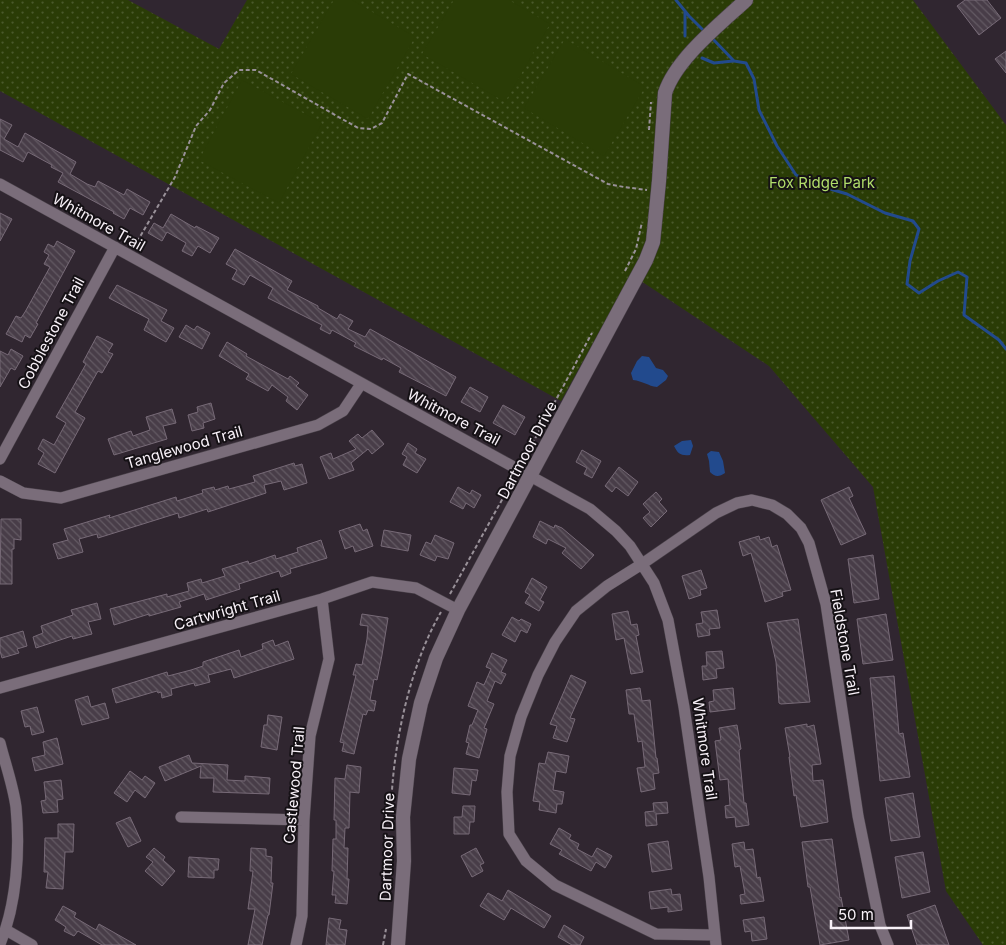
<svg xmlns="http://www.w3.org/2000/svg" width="1006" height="945" font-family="Inter,sans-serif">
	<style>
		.park { fill: url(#park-dots) }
		.pitch { fill: #2a3c06 }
		.water { fill: #224a8d }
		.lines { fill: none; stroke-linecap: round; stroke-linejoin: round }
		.stream { stroke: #224a8d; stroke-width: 3 }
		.building { fill: url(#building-back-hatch); stroke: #776a77 }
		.minor-casing { stroke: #494149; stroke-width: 12 }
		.tertiary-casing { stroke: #494149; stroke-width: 15 }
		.path { stroke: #999199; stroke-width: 2; stroke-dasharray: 4 2.5; stroke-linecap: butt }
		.minor { stroke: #7a6d7a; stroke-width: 11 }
		.tertiary { stroke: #7a6d7a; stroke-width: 14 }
		.labels { text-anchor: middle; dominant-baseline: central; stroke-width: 4; stroke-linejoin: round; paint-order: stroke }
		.park-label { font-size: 15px; fill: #b1dd6a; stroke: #151115 }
		.street-label { font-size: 15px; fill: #f8f1f8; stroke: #151115 }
	</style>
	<defs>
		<pattern id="park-dots" width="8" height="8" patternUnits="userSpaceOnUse" patternTransform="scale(1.25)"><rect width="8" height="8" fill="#2a3c06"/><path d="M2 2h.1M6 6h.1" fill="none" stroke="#4a592b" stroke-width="1.8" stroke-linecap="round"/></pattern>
		<pattern id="building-back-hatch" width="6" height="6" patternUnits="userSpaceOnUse" patternTransform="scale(1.25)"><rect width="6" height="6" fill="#483d48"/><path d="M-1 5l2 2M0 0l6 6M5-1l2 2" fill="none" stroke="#635a63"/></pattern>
	</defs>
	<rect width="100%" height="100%" fill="#302630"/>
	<path class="park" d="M0,0H128L219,49L247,0H913L1006,125V945H983L946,891L873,487L769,366L644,283L630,276L561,401L0,91Z"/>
	<path class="pitch" d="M334,0H352L415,37L368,119L291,74Z
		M454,0H509L550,24L505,102L422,54Z
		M565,39L645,87L604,156L524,108Z
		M242,80L322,123L279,203L199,160Z"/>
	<path class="water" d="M642,356L649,357L656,368L663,370L668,376L666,380L657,387C648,386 643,381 633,380L631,373L637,361Z
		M691,440L693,446L690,455C681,456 678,454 674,446L682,441Z
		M711,451L719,452L723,461L725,473C719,477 715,477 710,472L709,461L707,454Z"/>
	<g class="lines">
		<path class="stream" d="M676,0L689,16L706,33
			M685,12V36
			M711,37L734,61L746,63L754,79L759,110L777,146L796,175L820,186L847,194L885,213L913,221L919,229L910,261L907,284L919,293L938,281L958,272L967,277L964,315L999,340L1006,349
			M702,58L714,63L733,61"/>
	</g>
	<path class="building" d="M965,0H987L1001,18L979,35L957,6Z
		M1006,51V73L995,59Z
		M0,119L12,125L4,139L18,147L25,133L76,162L70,174L87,184L95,187L98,181L124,195L127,189L150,202L143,215L130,208L124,219L113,213L114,212L58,182L63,173L51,167L52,165L28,152L23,162L0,150Z
		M0,213L12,219L0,241Z
		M171,214L195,228L196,226L219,238L210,253L198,246L192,256L182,251L186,243L167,232L162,241L148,233L154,223L163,228Z
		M57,241L75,251L36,323L38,324L30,338L25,335L22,342L6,334L16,316L21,318L25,312L50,267L44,264L49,255L44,252L48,244L54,247Z
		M235,249L292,281L287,290L318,306V308L337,319L340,314L353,321L348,329L365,337L370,329L456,377L446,396L399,372L401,368L383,358L382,360L354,346L356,343L332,330L330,334L320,329L322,325L268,298L273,288L250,275L244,285L232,279L237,270L226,264Z
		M117,285L167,310L161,321L174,328L166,342L144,330L149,319L109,298Z
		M186,325L194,330L197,326L210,333L202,349L179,337Z
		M97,336L113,344L108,352L113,354L102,373L98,371L75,412L85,418L55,473L38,464L44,453L38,449L43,439L54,445L66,423L56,417L86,364L83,362Z
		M227,342L247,354L246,356L288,379L290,376L299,383L296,386L308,395L297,410L286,401L288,397L272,385L268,391L246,379L249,374L219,356Z
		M11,349L23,356L15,370L11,368L0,387V351L8,355Z
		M470,387L488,397L480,412L461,402Z
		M211,403L215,419L203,423L204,428L192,431L188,415L198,412L197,407Z
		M503,405L525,417L515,435L493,423Z
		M172,409L176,423L163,426L167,439L114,455L108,439L131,431L133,436L150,430L146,417Z
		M372,430L384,444L372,454L368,449L351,463L354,470L329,479L320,457L331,453L333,459L356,449L349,441L358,434L362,438Z
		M408,443L417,449L415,453L426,459L417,473L403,465L407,457L402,454Z
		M582,450L601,461L592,478L584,474L587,468L576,462Z
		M294,463L295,466L302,464L307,483L284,490L281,481L264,485L266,493L208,512L207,509L179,518L178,513L98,538L97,534L79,539L83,552L58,559L53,544L68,540L64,529L110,515L109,518L176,497L177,501L203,493L202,490L214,487L215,490L228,486L229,489L255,482L253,476Z
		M619,467L638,482L628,496L616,487L612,492L605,486Z
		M458,487L470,494L472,490L481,495L474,508L466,503L463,509L450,502Z
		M849,487L853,496L849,498L866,534L841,545L821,500Z
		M656,492L662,499L659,502L667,511L651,527L643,518L650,512L643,504Z
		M1,519H21V540L14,539V549H12V584H0Z
		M540,521L554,528L555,525L562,528L594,555L581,569L562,553L566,548L548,539L546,544L533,537Z
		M360,524L363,531L367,529L373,546L355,552L353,546L345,549L339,531Z
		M384,530L411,535L408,551L381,546Z
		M435,535L454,543L448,559L437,556L435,561L420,555L426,542L431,544Z
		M759,536L760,540L769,537L772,547L777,545L791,590L782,592L783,596L765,602L751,553L743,556L739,542Z
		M321,540L327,558L290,569L291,573L281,577L279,571L239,584L240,589L206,600L204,594L179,602L181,607L149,616V614L114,625L110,609L167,594V597L189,591L187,583L201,579L202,583L225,576L222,569L248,561L249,564L275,555L276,559L298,552L297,548Z
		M873,555L879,599L854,603L848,559Z
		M701,570L707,588L700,590L701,595L689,599L682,576Z
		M532,578L547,587L540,600L544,602L539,611L525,603L530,595L525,592Z
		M97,603L101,619L88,622L92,634L73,639L72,636L36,648L33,637L43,633L41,626L73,615L71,610Z
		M717,610L720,628L709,629L710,635L698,637L696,624L703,623L701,612Z
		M628,611L631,625L637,624L639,635L636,636L643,672L631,674L624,638L616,640L612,614Z
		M362,614L388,618L382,655L377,680L374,679L370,700L376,701L374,711L368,710L366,715L363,714L354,754L342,751L344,743L340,742L356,675H353L356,664L362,665L367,639L368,626L360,625Z
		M886,614L893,660L863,664L857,619Z
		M512,617L519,621L521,619L531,624L527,633L521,630L515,642L502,635Z
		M798,619L810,702L781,704L779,703L776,662L767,623Z
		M23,631L27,646L17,649L19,653L2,658L0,651V638Z
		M273,640L275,646L288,641L294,659L234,678L231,669L208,675L210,682L195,686L194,683L171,689L172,695L162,698L161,692L158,693L157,691L116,703L112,689L167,672L168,676L191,670L203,666V662L239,650L241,657L263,649L262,644Z
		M722,651L724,668L716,669L717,678L703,680L702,666H707L706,652Z
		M492,653L507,660L501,672L506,674L501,684L495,681L487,701L494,704L484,728L487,729L479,758L466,754L469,743L466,742L470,725H472L478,710L468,706L477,682L484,685L491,669L486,667Z
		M571,675L586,682L570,718L575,719L567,742L553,738L557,726L550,724Z
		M894,676L899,734L903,733L910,777L880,781L870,678Z
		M640,688L642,701L650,700L656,758H657L659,773L653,774L655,789L641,792L637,768L645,767L642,741L638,742L634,714H629L626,690Z
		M733,688L735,709L710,712L709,702L714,701L713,690Z
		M88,696L91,707L105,703L109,718L82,725L75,700Z
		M37,707L44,732L32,735L30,726L25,727L21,711Z
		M268,715L282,717L277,750L261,747L264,725H267Z
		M807,724V727L814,725L821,764L812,765L813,781L823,780L828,822L801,827L796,795L794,796L789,757H790L785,728Z
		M737,725L741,749L739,750L744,803H746L749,825L736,827L735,817L726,818L725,806L730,805L728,779L720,780L715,741L721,740L719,728Z
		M57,738L63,764L35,771L32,758L45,755L43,742Z
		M548,752L569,756L566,773L556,771L553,790L564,792L562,804H557L556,813L539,810L540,802L533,801L539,763L545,764Z
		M189,755L192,763L228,765L227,780L245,781V776L270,778L269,794L213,792L214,778H200L201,766L165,781L159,767Z
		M347,765L361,767L359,793L350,792L349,828H345L344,848H348L347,879H349L347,904L335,903L336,895H332L334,871H332L333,839H336V820H334L335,778L345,779Z
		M454,768L478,770L476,781L472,780L470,795L452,793Z
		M130,771L142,780L145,776L155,783L145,798L135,790L127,802L114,793Z
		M61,780L63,799L57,800L58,812L43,813L41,801L46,800L44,782Z
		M913,793L920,837L891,841L885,798Z
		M667,802L668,813L656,814L657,825L646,826L645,812L654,811L653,803Z
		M463,806H475L474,822H470L469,834H454V817H462Z
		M130,817L141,841L128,847L116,823Z
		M58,824H74L73,852H65L63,889L46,888L48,872H44L45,838H58Z
		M559,828L571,835L569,839L579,844L577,849L592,857L597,848L612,856L605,868L596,862L591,871L559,854L562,850L550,844Z
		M832,839L840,898L841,897L849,940L820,945L810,887H808L802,842Z
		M668,841L672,869L652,872L648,844Z
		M744,842L745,850L753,849L757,878L760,877L764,901L741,904L740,895L745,894L740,866L735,867L732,844Z
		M154,848L165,857L163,860L175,871L162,886L145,871L153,862L146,857Z
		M251,848L266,849V856L272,857L271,883H273L269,915H268L262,945H248L255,909H248L253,871H250Z
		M476,848L484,863L480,865L483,871L472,877L461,856Z
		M923,852L930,892L902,898L895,857Z
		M189,857L219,859L218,870H214V878L188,877Z
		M671,889L672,895L680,894L682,910L668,912V907L651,909L649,892Z
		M508,890L551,916L544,928L511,908L504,920L480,906L488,893L502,901Z
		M935,905L949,945H917L907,915Z
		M63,906L76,913L74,917L96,930L99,924L136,945H102L78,931L74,936L64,931L66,927L55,920Z
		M764,917L767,939L752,941L751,931L745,932L743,920Z
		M329,918L341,920L339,929L347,930L345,945H326Z
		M564,925L584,937L580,945H572L558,937Z"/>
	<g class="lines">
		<defs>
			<path id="minor" d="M0,184L590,509L616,531L630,546L654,583L668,620L684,707L709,877L716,945
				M0,459L115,247
				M0,481L23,493L61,498L318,425L343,411L361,384
				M0,688L322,599L372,582L416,588L458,610
				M0,743C5,763 13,785 16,807C20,849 17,904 0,944
				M181,817L304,820
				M6,930L32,945
				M715,935L656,934L555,885L526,861L509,834L507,792L510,756L521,717L538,675L555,642L576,611L607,586L642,564L716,513L737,503L752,500L772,505L787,514L801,528L809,543L826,604L858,816L880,925L888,945
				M296,945L302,916L304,820L310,736L329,659L322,599"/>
			<path id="tertiary" d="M398,945L404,861L403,817L409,759L421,703L436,658L458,610L646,260L653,242L659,181L665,93C676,59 719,25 746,0"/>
		</defs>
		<use href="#minor" class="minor-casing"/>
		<use href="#tertiary" class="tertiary-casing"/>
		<path class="path" d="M649,130L651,102
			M134,247L175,177L196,126L210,110L224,83L239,70H256L358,128L371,129L382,123L408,74L608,184L624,187L647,190
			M625,271L636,249L642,222
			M523,461L592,333
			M450,594L514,478
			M391,809C393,746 409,667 441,612
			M383,945L386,929"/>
		<use href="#minor" class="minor"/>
		<use href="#tertiary" class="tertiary"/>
	</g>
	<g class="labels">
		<g class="park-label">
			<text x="822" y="182">Fox Ridge Park</text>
		</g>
		<g class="street-label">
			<text transform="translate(99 222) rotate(29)">Whitmore Trail</text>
			<text transform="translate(51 333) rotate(-62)">Cobblestone Trail</text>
			<text transform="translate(454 417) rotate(28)">Whitmore Trail</text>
			<text transform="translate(184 447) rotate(-16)">Tanglewood Trail</text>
			<text transform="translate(527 450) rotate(-62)">Dartmoor Drive</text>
			<text transform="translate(227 610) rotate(-16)">Cartwright Trail</text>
			<text transform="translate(845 642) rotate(80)">Fieldstone Trail</text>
			<text transform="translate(705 749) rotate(82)">Whitmore Trail</text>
			<text transform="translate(294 785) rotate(-85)">Castlewood Trail</text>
			<text transform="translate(387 847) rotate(-88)">Dartmoor Drive</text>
		</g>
	</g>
	<path d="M831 920v8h80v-8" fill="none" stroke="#f8f1f8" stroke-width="2.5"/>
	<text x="838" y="920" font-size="15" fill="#f8f1f8" stroke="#151115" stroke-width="4" paint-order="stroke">50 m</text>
</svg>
